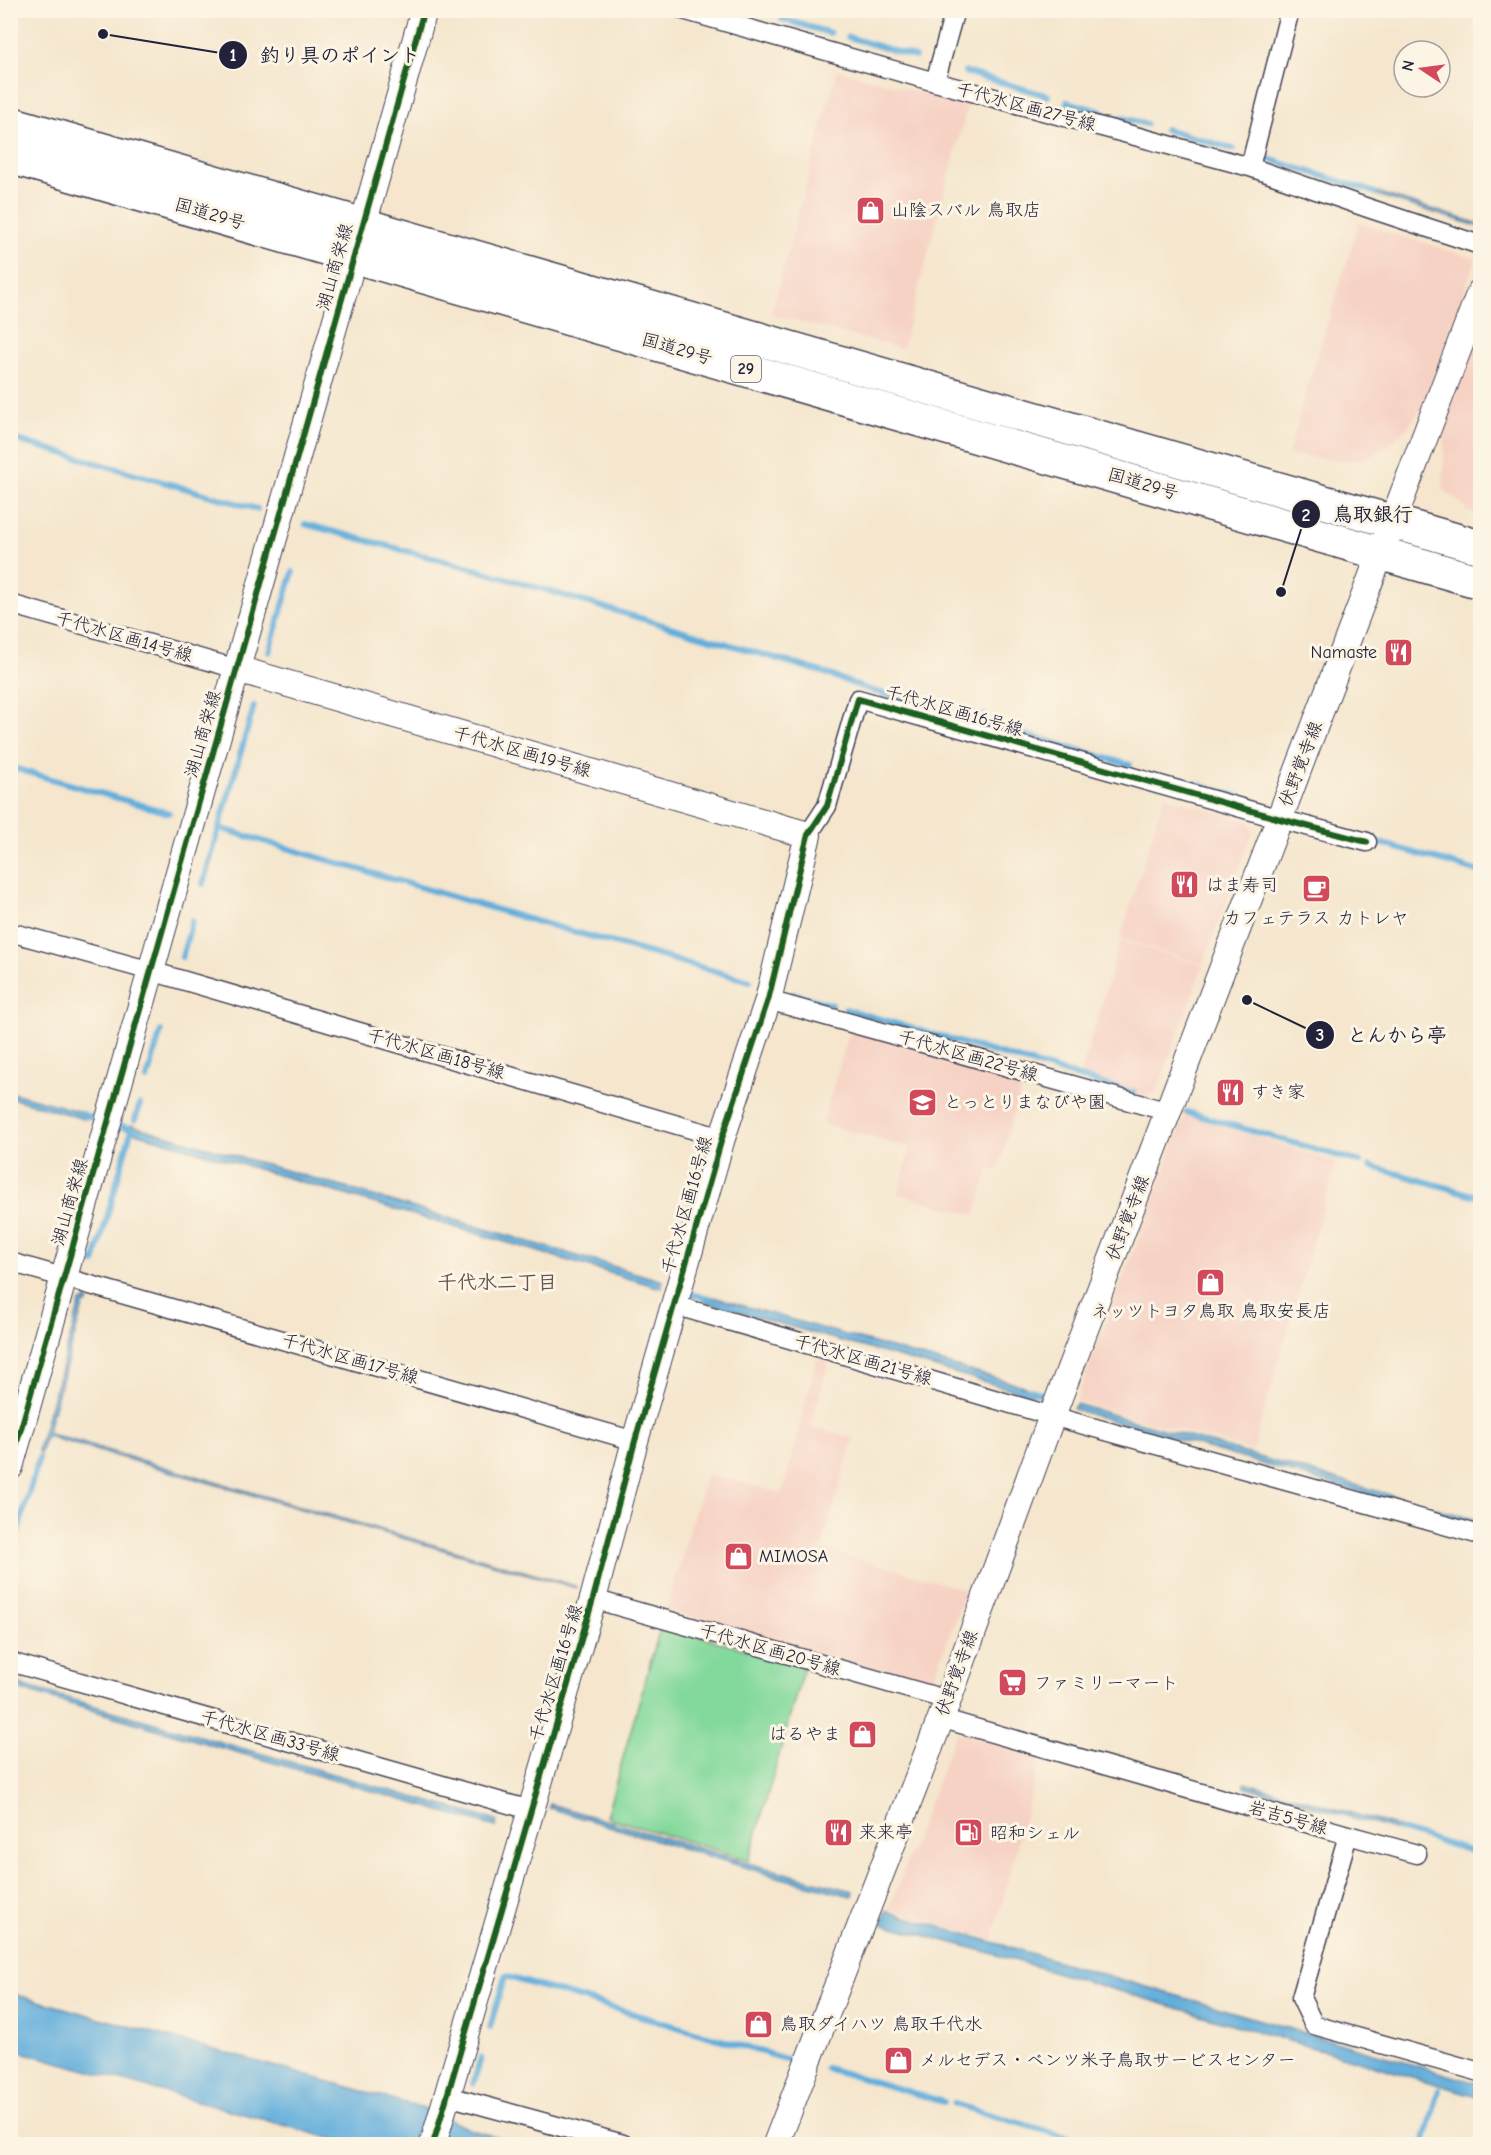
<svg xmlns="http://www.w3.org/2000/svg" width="1491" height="2155" font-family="'Comic Neue','Klee One',sans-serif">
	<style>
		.built { fill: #f6d2c4 }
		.green { fill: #83d99c; stroke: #527e6c; stroke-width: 1.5 }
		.water { fill: #62aedb; stroke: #42688b; stroke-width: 1.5 }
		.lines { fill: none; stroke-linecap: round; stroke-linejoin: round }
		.stream { stroke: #62aedb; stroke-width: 6 }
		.street-casing { stroke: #423f51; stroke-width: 21 }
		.secondary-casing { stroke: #423f51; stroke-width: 28 }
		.highway-casing { stroke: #423f51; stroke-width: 36 }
		.street { stroke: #fff; stroke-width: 18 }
		.secondary { stroke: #fff; stroke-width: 26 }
		.highway { stroke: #fff; stroke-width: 33 }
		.cycleway-casing { stroke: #fcf5e5; stroke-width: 10 }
		.cycleway { stroke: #1b5e20; stroke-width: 6 }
		.labels { text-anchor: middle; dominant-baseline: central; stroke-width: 6; stroke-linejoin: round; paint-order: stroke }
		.shield { fill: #fcf5e5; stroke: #63616e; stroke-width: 1.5 }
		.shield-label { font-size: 16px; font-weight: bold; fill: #22223b }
		.street-label { font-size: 18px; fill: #22223b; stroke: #fcf5e5 }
		.poi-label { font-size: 18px; fill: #22223b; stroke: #fcf5e5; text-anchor: start }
		.neighbourhood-label { font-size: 20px; font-weight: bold; fill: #64534f; stroke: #fcf5e5 }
		.leader { fill: none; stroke: #22223b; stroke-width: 2 }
		.callout-dot { fill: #22223b; stroke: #fcf5e5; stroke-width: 2 }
		.mark-label { font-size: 18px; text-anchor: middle; font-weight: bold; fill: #fff }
		.callout-label { font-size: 20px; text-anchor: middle; font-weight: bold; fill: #22223b; stroke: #fcf5e5; stroke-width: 6; stroke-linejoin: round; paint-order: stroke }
	</style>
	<rect width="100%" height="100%" fill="#fcf5e5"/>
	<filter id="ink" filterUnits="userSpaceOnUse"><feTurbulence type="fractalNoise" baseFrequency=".0167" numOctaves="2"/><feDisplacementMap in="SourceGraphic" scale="12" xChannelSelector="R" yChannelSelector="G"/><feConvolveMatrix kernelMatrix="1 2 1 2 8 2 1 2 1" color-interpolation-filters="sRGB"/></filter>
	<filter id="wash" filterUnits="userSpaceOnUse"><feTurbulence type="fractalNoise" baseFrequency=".008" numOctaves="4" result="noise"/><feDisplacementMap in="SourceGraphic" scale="24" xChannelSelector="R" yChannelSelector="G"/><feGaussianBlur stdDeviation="1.35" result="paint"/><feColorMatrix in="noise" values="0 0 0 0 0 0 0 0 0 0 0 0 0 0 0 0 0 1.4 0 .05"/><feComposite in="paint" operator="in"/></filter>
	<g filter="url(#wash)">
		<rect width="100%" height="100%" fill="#f5e6cd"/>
		<path class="built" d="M837,70L968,105L902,349L771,314Z
			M1359,223L1476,259L1422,408L1406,429L1386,447L1366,458L1348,461L1288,455L1309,381Z
			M1480,328V515L1465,511L1467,508L1443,489L1445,424Z
			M1164,796L1250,821L1253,831L1203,964L1120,939Z
			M1120,941L1203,965L1157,1092L1142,1097L1079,1079Z
			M850,1031L1023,1081L998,1171L989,1169L975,1215L898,1194L910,1148L822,1124Z
			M1185,1115L1336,1162L1253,1451L1076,1401Z
			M817,1358L829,1361L811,1427L854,1438L821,1548L966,1590L934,1677L919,1684L797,1646L666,1610L706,1474L782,1493Z
			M956,1732L1040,1758L993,1939L889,1909Z"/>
		<path class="green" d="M661,1625L804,1667L749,1860L606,1817Z"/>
		<path class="water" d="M1367,189L1480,224V227L1367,192Z
			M10,1092L85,1113L84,1119L11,1098Z
			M131,1125L663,1281L661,1288L129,1131Z
			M706,1295L1034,1389L1032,1395L704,1302Z
			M87,1299L89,1302L83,1306L47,1433L576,1586V1588L46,1436L40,1454L38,1450L80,1303Z
			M1076,1404L1480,1521V1527L1073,1409Z
			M11,1682L497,1821L496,1827L11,1687Z
			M1244,1782L1406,1829L1405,1833L1244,1786Z
			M550,1804L755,1865L853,1891L852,1896L774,1876L549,1808Z
			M886,1911L1480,2084V2097L983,1951L882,1924Z
			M10,1993L424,2108L471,2130L524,2144H351L11,2049Z"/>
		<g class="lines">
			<path class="stream" d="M753,10L763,13
				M782,19L830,33
				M848,37L915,57
				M965,72L1048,96
				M1067,102L1103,112
				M1122,118L1146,124
				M1165,129L1233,149
				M1269,159L1374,192
				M10,438L257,509
				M305,524L478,570L822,672L870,690L943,711
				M269,652L293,572
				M963,711L981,717L985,715
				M964,717L1130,765
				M10,767L169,813
				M1177,779L1253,801
				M219,828L528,919L750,981
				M1371,837L1373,841L1480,872
				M203,884L254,706
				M182,957L192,921
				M793,994L832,1005
				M845,1009L1134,1093
				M147,1079L161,1031
				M1186,1112L1360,1162
				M79,1114L101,1120
				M135,1120L140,1104
				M114,1124L136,1130
				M1370,1166L1480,1197
				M94,1263L130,1135
				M683,1292L711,1299
				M1027,1390L1051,1397
				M10,1558L39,1458
				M1398,1829L1480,1854
				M490,2027L505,1976L789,2060
				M826,2068L944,2102
				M473,2084L481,2058
				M954,2104L1090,2144
				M1424,2144L1439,2090"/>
		</g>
	</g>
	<g filter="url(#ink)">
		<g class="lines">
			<defs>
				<path id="street" d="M683,10L935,82L1250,167L1368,208L1480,245
					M935,82L955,10
					M1250,167L1290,10
					M10,604L237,669
					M808,835L827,806L858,699L1280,819L1367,842
					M10,932L151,971L722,1138
					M768,1000L1169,1112
					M10,1262L635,1441
					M674,1305L1052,1416L1480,1535
					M593,1599L948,1700
					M10,1662L530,1810
					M940,1718L1348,1835L1301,1998L1314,2025L1480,2072
					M1348,1835L1417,1854
					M448,2096L623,2144"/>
				<path id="secondary" d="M237,669L808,835L768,1000L722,1138L635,1441L593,1599L433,2144
					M10,1467L424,10
					M776,2144L948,1700L1052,1416L1480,292"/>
				<path id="highway" d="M10,123L1480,547
					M10,157L1480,582"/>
			</defs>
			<use href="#street" class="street-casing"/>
			<use href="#secondary" class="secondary-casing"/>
			<use href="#highway" class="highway-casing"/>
			<use href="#street" class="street"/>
			<use href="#secondary" class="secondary"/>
			<use href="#highway" class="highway"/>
			<defs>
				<path id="cycleway" d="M10,1467L424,10
					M433,2144L593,1599L635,1441L722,1138L768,1000L808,835L827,806L858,699L1280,819L1367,842"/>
			</defs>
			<use href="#cycleway" class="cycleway-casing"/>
			<use href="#cycleway" class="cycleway"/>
		</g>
	</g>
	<defs>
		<symbol id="shop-square" viewBox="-11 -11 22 22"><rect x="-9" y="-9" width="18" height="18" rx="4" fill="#d1495b" stroke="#fcf5e5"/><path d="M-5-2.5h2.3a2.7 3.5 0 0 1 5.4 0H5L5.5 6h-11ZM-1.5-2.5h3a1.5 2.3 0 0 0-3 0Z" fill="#fff"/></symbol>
		<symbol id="restaurant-square" viewBox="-11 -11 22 22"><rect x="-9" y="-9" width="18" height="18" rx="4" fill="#d1495b" stroke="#fcf5e5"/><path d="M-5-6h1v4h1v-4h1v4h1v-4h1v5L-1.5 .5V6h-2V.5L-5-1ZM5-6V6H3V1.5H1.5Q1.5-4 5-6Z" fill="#fff"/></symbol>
		<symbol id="cafe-square" viewBox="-11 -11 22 22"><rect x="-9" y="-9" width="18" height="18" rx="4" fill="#d1495b" stroke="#fcf5e5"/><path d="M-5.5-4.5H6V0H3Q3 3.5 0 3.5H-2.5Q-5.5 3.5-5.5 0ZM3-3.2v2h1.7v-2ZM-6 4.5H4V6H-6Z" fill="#fff"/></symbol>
		<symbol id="school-square" viewBox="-11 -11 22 22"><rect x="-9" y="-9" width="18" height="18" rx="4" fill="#d1495b" stroke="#fcf5e5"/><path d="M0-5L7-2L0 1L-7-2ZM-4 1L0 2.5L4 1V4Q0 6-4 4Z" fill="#fff"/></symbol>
		<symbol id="supermarket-square" viewBox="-11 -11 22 22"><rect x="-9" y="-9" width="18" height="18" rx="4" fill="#d1495b" stroke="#fcf5e5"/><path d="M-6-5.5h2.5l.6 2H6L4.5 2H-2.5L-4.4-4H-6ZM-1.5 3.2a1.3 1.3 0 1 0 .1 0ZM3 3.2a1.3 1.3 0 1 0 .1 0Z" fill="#fff"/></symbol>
		<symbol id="fuel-square" viewBox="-11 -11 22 22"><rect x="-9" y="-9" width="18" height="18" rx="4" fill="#d1495b" stroke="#fcf5e5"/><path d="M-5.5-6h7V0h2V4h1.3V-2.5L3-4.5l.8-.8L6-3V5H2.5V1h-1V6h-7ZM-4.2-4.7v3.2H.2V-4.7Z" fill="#fff"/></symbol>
	</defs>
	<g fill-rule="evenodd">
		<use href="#shop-square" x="854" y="194" width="33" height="33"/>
		<use href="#restaurant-square" x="1382" y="636" width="33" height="33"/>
		<use href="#restaurant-square" x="1168" y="868" width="33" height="33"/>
		<use href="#cafe-square" x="1300" y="872" width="33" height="33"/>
		<use href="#restaurant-square" x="1214" y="1076" width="33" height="33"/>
		<use href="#school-square" x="906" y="1086" width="33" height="33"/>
		<use href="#shop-square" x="1194" y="1266" width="33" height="33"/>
		<use href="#shop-square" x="722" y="1540" width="33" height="33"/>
		<use href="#supermarket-square" x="996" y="1666" width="33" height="33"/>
		<use href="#shop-square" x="846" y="1718" width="33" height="33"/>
		<use href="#restaurant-square" x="822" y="1816" width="33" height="33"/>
		<use href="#fuel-square" x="952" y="1816" width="33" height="33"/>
		<use href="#shop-square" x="742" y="2008" width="33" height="33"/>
		<use href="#shop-square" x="882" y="2044" width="33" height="33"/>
	</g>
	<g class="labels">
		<rect class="shield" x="731" y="356" width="30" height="26" rx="4.5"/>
		<g class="shield-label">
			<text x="746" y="369">29</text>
		</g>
		<g class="street-label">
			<text transform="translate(1026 107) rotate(15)">千代水区画27号線</text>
			<text transform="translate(210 214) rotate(16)">国道29号</text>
			<text transform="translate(335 267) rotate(-74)">湖山商栄線</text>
			<text transform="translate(677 349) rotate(16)">国道29号</text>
			<text transform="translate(1143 484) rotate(16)">国道29号</text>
			<text transform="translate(124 637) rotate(16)">千代水区画14号線</text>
			<text transform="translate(954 711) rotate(16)">千代水区画16号線</text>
			<text transform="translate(203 734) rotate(-74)">湖山商栄線</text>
			<text transform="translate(522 752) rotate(16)">千代水区画19号線</text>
			<text transform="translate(1301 764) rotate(-69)">伏野覚寺線</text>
			<text transform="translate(436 1054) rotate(16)">千代水区画18号線</text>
			<text transform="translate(968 1056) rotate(16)">千代水区画22号線</text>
			<text transform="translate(70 1202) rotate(-74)">湖山商栄線</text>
			<text transform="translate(687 1205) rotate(-74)">千代水区画16号線</text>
			<text transform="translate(1128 1218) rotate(-69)">伏野覚寺線</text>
			<text transform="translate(350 1359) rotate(16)">千代水区画17号線</text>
			<text transform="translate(863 1360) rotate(16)">千代水区画21号線</text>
			<text transform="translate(770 1650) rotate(16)">千代水区画20号線</text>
			<text transform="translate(556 1673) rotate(-73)">千代水区画16号線</text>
			<text transform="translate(957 1673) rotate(-70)">伏野覚寺線</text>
			<text transform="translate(270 1736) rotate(16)">千代水区画33号線</text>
			<text transform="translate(1288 1818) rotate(16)">岩吉5号線</text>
		</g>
		<g class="poi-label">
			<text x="891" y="210">山陰スバル 鳥取店</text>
			<text x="1377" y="652" text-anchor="end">Namaste</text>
			<text x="1206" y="885">はま寿司</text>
			<text x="1316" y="918" text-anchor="middle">カフェテラス カトレヤ</text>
			<text x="1251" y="1092">すき家</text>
			<text x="944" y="1102">とっとりまなびや園</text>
			<text x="1211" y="1311" text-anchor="middle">ネッツトヨタ鳥取 鳥取安長店</text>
			<text x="759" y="1556">MIMOSA</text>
			<text x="1034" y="1683">ファミリーマート</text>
			<text x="841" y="1734" text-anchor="end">はるやま</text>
			<text x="859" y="1832">来来亭</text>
			<text x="990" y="1833">昭和シェル</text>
			<text x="780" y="2024">鳥取ダイハツ 鳥取千代水</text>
			<text x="919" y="2060">メルセデス・ベンツ米子鳥取サービスセンター</text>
		</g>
		<g class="neighbourhood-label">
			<text x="497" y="1282">千代水二丁目</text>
		</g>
	</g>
	<path class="leader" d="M103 34L233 55M1281 592L1306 514M1247 1000L1320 1035"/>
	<g class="callout-dot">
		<circle cx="103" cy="34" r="6"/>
		<circle cx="1281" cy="592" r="6"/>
		<circle cx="1247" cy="1000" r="6"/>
		<circle cx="233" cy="55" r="15"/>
		<circle cx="1306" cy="514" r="15"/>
		<circle cx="1320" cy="1035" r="15"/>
	</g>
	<g class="mark-label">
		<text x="233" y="61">1</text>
		<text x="1306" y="521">2</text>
		<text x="1320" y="1041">3</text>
	</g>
	<g class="callout-label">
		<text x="340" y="62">釣り具のポイント</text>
		<text x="1373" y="521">鳥取銀行</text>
		<text x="1397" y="1042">とんから亭</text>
	</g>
	<rect width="1491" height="2155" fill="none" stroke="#fcf5e5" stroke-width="36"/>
	<g transform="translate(1422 69) rotate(283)"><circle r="28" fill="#fcf5e5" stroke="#a5a1a1" stroke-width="1.5"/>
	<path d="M0-4.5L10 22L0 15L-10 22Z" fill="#d1495b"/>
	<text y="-9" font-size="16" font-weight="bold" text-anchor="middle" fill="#22223b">N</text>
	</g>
</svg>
